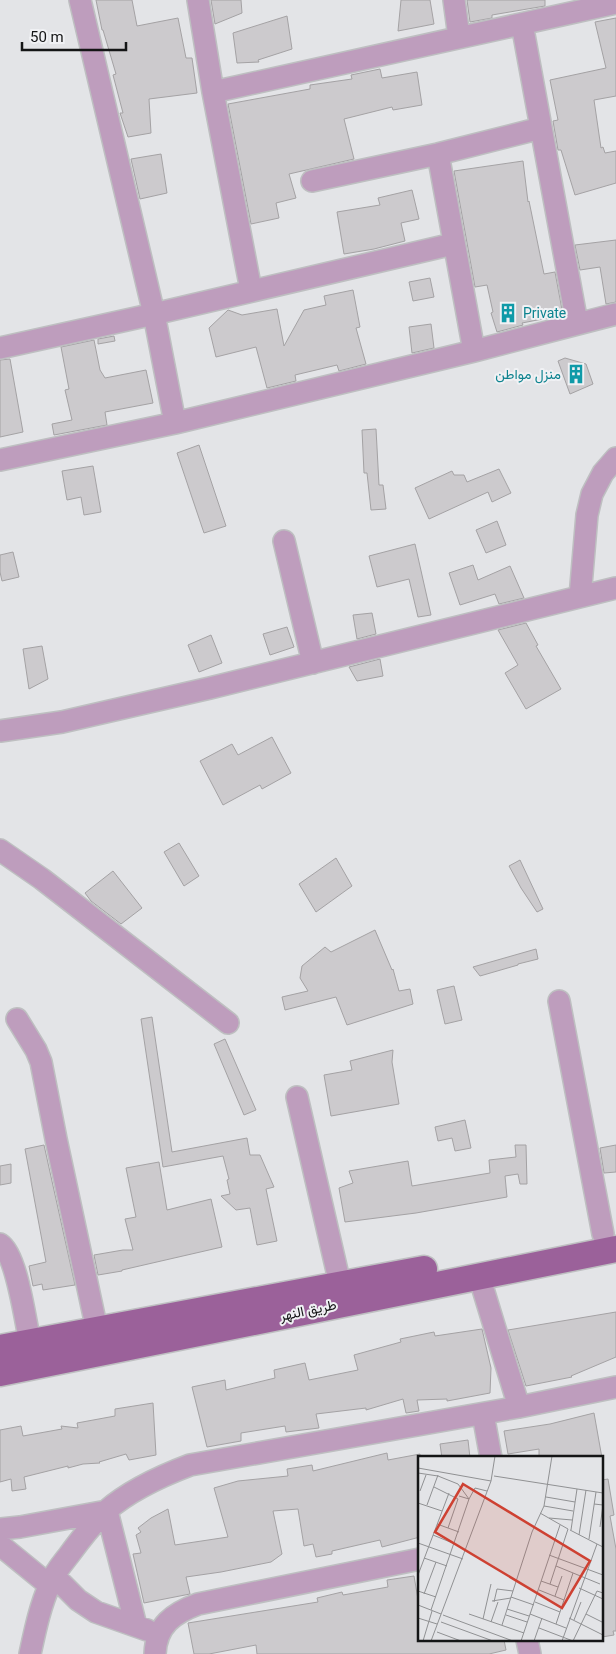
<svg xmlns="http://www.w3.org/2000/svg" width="616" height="1654" font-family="Roboto,Vazirmatn,sans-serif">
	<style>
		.building { fill: #cccacd; stroke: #a4a2a4 }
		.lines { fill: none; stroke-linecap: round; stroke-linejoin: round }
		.minor-casing { stroke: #bebfc1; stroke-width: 24 }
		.major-casing { stroke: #bebfc1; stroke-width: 29 }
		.minor { stroke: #be9dbd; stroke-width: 21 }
		.major { stroke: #9b619a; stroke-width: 26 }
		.labels { text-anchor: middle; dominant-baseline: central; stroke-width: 4; stroke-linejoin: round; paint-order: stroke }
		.culture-label { font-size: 14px; fill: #0d838f; stroke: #f0f1f4; text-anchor: start }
		.street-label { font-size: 14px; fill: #141516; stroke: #f0f1f4 }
		.inset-road { fill: none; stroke: #909193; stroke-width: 1 }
		.view { fill: #ce4132; fill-opacity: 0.15; stroke: #ce4132; stroke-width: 2.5 }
		.inset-edge { fill: none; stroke: #141516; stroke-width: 2.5 }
	</style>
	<rect width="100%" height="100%" fill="#e3e4e7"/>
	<path class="building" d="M96,0H132L137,26L178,18L186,58H192L197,93L149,99L151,133L128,137L120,113H123L113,75L116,74L103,30H102Z
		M211,0H241L242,13L215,24Z
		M401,0H430L434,24L398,31Z
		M467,0H545V6L492,15V18L470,22Z
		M287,16L292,49L258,60L259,62L237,63L233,33Z
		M616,18V96L594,100L601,148L603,147L605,153L616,151V183L575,195L561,150H558L553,121L558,120L550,80L606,68L595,22Z
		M380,69L382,78L417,72L422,105L393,110L392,107L344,119L354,159L289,174L296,198L276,203L279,218L251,224L228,104L310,89V85L352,79L351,75Z
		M161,154L167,193L140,199L131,159Z
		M523,161L528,202L529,201L544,274L555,272L563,315L522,323L523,325L497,332L491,313L493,312L487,285L475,287L454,171Z
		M412,190L419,219L401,223L405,241L374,249L344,254L337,212L380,205L378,198Z
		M616,240V302L606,304L600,267L580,270L575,245Z
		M430,278L434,297L413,301L409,282Z
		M353,290L360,327L356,328L366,364L339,371L337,365L295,375L296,381L267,388L256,347L216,357L209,328L228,310L242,315L277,309L284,346L304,310L326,305L324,296Z
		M431,324L434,348L412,353L409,327Z
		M114,336L115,341L98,344V339Z
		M94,340L100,370L105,378L146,370L153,403L105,412L107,425L54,435L52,424L72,420L65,390L69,389L61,347Z
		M565,358L586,364L593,384L570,394L558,361Z
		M10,359L23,432L0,437V360Z
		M376,429L379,485H383L386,509L371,510L367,473H364L362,430Z
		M199,445L226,526L204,533L177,453Z
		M93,466L101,512L84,515L81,497L67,500L62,471Z
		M499,469L511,493L492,502L488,492L429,519L415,488L452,471L454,475H464L467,482Z
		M497,521L506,545L486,553L476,530Z
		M415,544L431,615L418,617L409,579L377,587L369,556Z
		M13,552L19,577L2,581L0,572V555Z
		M473,565L478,580L510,566L524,598L499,604L495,594L460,605L449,573Z
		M372,613L376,634L357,639L353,615Z
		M526,623L538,645L536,646L561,689L526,709L505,673L518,665L498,630Z
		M287,627L294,647L270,655L263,634Z
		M211,635L222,663L199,672L188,645Z
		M42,646L48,679L29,689L23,649Z
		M380,659L383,676L357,681L349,667Z
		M272,737L291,773L262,789L260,785L223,805L200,761L232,744L238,755Z
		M179,843L199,876L184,886L164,852Z
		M336,858L352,886L316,912L299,884Z
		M520,860L543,909L537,912L521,888L509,866Z
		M113,871L142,908L121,924L91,901L85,893Z
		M375,930L392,970L393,969L399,991L410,989L413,1004L347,1025L336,997L285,1010L282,997L308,991L300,978L302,966L325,947L331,952Z
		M536,949L538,959L518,964V965L480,976L473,967Z
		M454,986L462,1020L445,1024L437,990Z
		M152,1017L172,1152L247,1138L250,1155H260L274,1187L266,1189L277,1241L257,1245L250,1208L236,1210L221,1196L230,1194L227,1180L229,1179L223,1156L163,1167L141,1019Z
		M225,1039L256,1110L244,1115L214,1044Z
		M393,1050L392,1062L399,1104L331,1116L324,1075L352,1070L350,1061Z
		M465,1120L471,1148L455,1151L452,1138L438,1141L435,1127Z
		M44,1145L75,1285L43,1290L42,1284L33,1286L29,1266L46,1262L25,1149Z
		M515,1145H526L527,1184H520L518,1174L505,1176L507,1197L416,1213L345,1222L339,1188L353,1183L349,1171L408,1161L412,1186L490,1173L489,1160L516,1157Z
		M616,1145V1172L604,1173L600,1148Z
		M159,1162L167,1210L211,1199L222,1247L122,1270V1271L98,1275L94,1255L123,1250H133L125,1219L136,1217L126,1168Z
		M11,1164V1183L0,1185V1166Z
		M616,1312V1357L571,1376L572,1377L526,1386L508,1330Z
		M482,1329L491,1368L490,1393L447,1401V1399L417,1400L419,1411L406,1413L403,1399L366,1410V1408L316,1414L319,1428L286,1432L285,1426L241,1433V1441L207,1447L192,1387L225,1380L226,1390L275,1378L274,1370L305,1363L309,1380L358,1370L354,1355L401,1342L400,1339L434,1332L435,1336Z
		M153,1403L156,1455L129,1460L126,1454L99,1462L100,1463L83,1464L68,1468V1466L24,1477L26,1489L12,1491L11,1479L0,1482V1430L21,1426L23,1436L62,1429L61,1426L78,1428L77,1423L115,1416V1409Z
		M594,1413L602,1458H539V1449L508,1454L504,1431L550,1424Z
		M468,1440L470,1458H442L440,1444Z
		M387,1453L388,1460L420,1454V1537L382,1547L380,1540L332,1551V1554L316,1557L313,1544L304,1546L298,1509L273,1511L282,1554L271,1562L221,1572L186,1577L190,1594L144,1603L133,1554L141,1553L136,1535L141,1532L138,1528L151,1518L168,1509L175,1545L228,1537L214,1488L238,1481L288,1476L287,1469L312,1465L313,1471Z
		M608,1479L614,1515L610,1516L616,1549V1631H613L614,1635L602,1637V1480Z
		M414,1576L420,1611V1640H504L506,1650L489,1654H257L256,1645L209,1654H194L188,1623L318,1602L317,1598L342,1592L343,1595L388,1587L387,1580Z"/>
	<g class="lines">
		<defs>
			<path id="minor" d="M80,0L154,314L175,423
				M198,0L213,92L251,290
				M454,0L459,37
				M522,24L577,323
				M213,92L616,3
				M438,154L474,351
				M312,181L438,154L541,128
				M0,348L154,314L453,244
				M0,460L175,423L474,351L616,314
				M284,541L313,663
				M580,597L587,515L592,494L603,473L616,458
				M0,731L62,722L210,688L616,588
				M0,850L42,879L228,1023
				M559,1001L603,1234
				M17,1019L36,1050L41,1062L56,1139L97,1330
				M297,1097L340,1284
				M0,1244C17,1255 25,1320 30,1342
				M479,1276L519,1407
				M483,1414L491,1458
				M0,1529L20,1527L107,1511L136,1626
				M0,1545L49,1585
				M54,1576L78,1600L96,1612L147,1630
				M527,1640L530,1654
				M30,1654C35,1631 40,1606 50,1584C54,1573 62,1564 69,1555C80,1540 92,1524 106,1511C130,1490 161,1476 190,1465L519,1407L616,1387
				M155,1654C156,1625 174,1613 198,1604L420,1559"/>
			<path id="major" d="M0,1348L424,1269
				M0,1373L616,1249"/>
		</defs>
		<use href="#minor" class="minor-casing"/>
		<use href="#major" class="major-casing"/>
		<use href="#minor" class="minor"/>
		<use href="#major" class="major"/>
	</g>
	<defs>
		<symbol id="building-bare" viewBox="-9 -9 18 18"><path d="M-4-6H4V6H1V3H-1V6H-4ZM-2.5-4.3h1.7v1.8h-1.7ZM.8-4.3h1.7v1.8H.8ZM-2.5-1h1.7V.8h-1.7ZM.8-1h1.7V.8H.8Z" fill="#0f9aa8" stroke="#f0f1f4" stroke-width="2.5" paint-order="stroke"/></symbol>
	</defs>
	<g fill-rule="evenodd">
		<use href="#building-bare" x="494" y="299" width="28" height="28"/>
		<use href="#building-bare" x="562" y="360" width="28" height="28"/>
	</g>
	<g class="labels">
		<g class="culture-label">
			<text x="523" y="313">Private</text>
			<text x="561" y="374" text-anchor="end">منزل مواطن</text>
		</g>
		<g class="street-label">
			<text transform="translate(308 1310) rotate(-12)">طريق النهر</text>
		</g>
	</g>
	<g transform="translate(418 1456)">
		<rect width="185" height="185" fill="#e3e4e7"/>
		<path class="inset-road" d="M0,12L73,25M0,17L20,20L40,28L51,43L13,154M76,20L185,37M16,31L40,43L30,72M2,35L8,19M41,40L51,43L57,32L69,35M128,41L157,46M0,47L24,55M176,48L185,49L182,71M9,49L20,19M126,50L155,55M122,57L150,73L132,128M131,62L154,64M19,68L41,76M152,74L179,88M153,74L159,33M15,79L37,88M161,79L168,34M171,83L178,36M0,87L45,103M131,99L185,119M6,102L29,110M138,110L182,128M0,119L31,37M123,125L140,131M161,132L185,143M121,134L146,144M0,135L18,141M6,138L18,106M137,140L144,120M93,141L116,149M74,145L93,142M76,146L79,133L95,135M117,146L142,156M0,149L23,158M89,153L111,160M51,158L106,177M112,158L148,172M168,158L184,166M25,159L95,185M88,159L109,166M0,162L19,168M151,162L185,179M65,163L73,128M156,164L163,146M23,166L75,185M73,166L80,146M138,168L155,117M84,169L114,76L126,50L134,0M121,172L155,185M19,176L43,185M5,185L14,155M13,185L73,25L77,0M103,185L142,69M116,185L124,162M144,185L179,88L185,91M155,185L179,135L185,137"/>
		<path class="view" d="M45,28L172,105L144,152L17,76Z"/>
		<rect width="185" height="185" class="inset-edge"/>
	</g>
	<path d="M22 42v8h104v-8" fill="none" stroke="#141516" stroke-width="2.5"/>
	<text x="30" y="42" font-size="15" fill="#141516" stroke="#f0f1f4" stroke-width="4" paint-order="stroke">50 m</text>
</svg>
